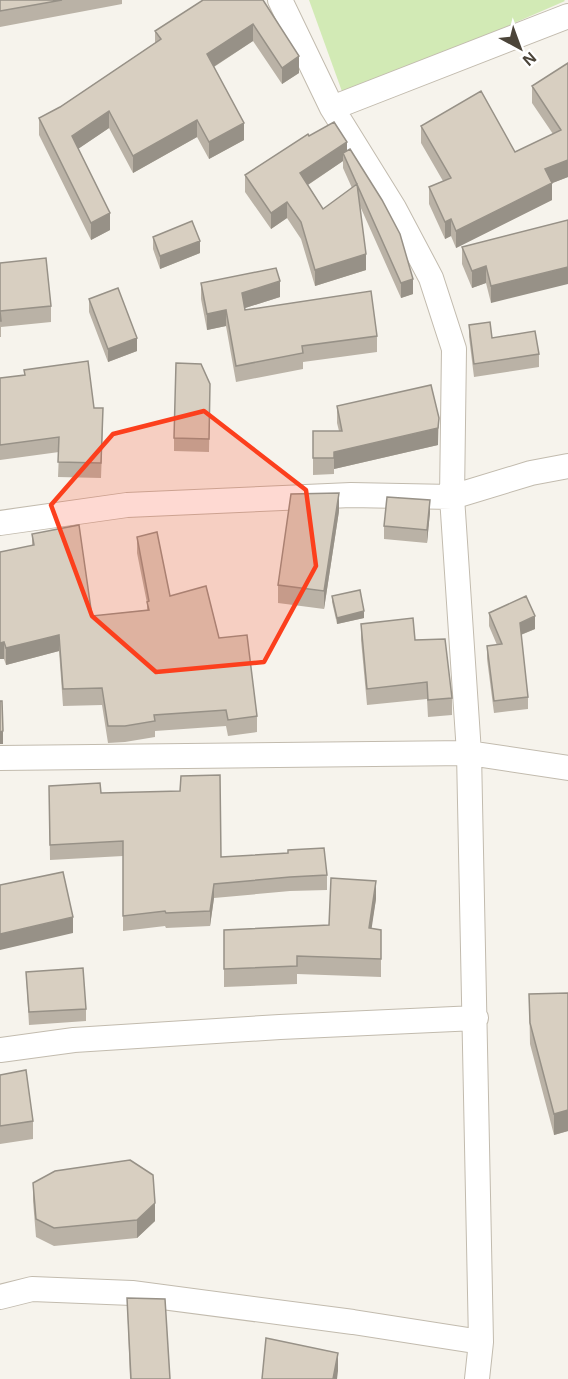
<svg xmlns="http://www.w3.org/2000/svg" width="568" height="1379" font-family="Helvetica,sans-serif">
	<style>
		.green { fill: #d2eab5 }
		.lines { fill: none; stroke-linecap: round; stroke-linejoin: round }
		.minor-casing { stroke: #c2bbae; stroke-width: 26 }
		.minor { stroke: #fff; stroke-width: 24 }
		.wall { fill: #bab2a6; fill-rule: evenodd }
		.shaded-wall { fill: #979187 }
		.building { fill: #d8cfc1; stroke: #979187; stroke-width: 1.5 }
		.marked { fill: #fc3f1d; fill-opacity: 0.2; stroke: #fc3f1d; stroke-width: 4.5; stroke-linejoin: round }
	</style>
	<rect width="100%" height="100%" fill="#f6f3ec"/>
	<path class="green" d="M309,0H564L565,1L344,97Z"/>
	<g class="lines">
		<defs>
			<path id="minor" d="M280,0L332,108L394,208L431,278L454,349L452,497L469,753L481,1342L477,1379
				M332,108L568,16
				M0,523L127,505L351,495L452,497L531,473L568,466
				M0,758L469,753L568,768
				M0,1050L74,1040L280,1027L476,1018
				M0,1297L32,1289L132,1293L353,1322L481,1342"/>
		</defs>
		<use href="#minor" class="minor-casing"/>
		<use href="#minor" class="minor"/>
	</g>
	<path class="wall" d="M0,0H122V4L0,27Z
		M263,0L299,73L282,84L253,41L214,67L244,140L209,159L197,137L133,173L109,128L78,149L110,230L91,240L39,135V118L60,107L155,43V31Z
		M568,63V177L552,183V200L456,248L451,236L445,239L429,204V187L443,181L421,143V126L515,152L553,134L532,103V86Z
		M309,136L347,151L413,294L401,298L360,206L366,270L315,286L301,239L287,218L271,229L245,192V175ZM343,161V168L352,188L323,209L308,185Z
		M568,220L491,303L486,283L472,288L462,264V247Z
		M153,237L200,253L160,269L153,249Z
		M0,263L51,306V322L1,327V337H0Z
		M201,283L280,297L245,308V310L377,336V352L303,362V369L236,382L226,326L207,330L201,299Z
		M89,299L137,351L108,362L89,312Z
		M469,325L492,338L539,354V367L474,377L469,337Z
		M24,370L94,408L103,424L101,478L58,477L59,452L0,460V378L24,376Z
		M210,397L209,452L174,451V438Z
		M337,406L439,418L438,445L334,469V474L313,475V431H339L337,423Z
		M339,511L324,609L278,603V585Z
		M430,512L427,543L384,539V526Z
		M32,534L92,616L147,610V603L137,553V537L170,596L219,638L257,716V732L228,736L226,726L155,731V737L125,742L108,743L102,705L63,706L59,651L6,665L4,659L0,552L32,546Z
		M332,596L364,618L337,624L332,602Z
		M489,613L535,629L521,635L528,697V709L494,713L487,659V646L497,645L489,626Z
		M361,624L415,640L452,698V715L428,717L427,699L367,705L361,640Z
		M49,786L101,793L221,857L327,875V890L290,891L214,898L210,926L166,928L165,926L123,931V856L50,860Z
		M376,899L371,928L381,930V977L297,974V984L224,987V930L329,925Z
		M26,972L86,1009V1021L29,1025Z
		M568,993V1131L554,1135L530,1044L529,994Z
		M0,1075L33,1121V1139L0,1144Z
		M33,1183L155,1221L137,1238L54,1246L36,1237L33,1201Z
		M127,1298L170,1379H130Z"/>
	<path class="shaded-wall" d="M253,24V41L207,71V54Z
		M299,56V73L282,84V68Z
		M109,111V128L72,153V136Z
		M197,120V137L133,173V156Z
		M244,123V140L209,159V142Z
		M347,142V159L343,153V161L300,190V173Z
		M568,160V177L545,186V169Z
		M552,183V200L456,248V231Z
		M287,202V218L271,229V213Z
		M110,213V230L91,240V223Z
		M451,219V236L445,239V222Z
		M200,241V253L160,269V256Z
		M366,254V270L315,286V270Z
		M486,266V283L472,288V271Z
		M568,267V284L491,303V286Z
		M413,279V294L401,298V283Z
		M280,281V297L242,309V293Z
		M226,310V326L207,330V314Z
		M137,338V351L108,362V349Z
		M438,428V445L334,469V452Z
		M339,493V511L324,609V591Z
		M430,500V512L427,543V530Z
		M364,611V618L337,624V618Z
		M535,616V629L520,635V623Z
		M59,635V651L6,665V648Z
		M4,642V659H0V643Z
		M3,731V744H0V732Z
		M376,881V899L369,946V928Z
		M214,884V898L210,926V911Z
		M73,917V933L0,950V934Z
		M568,1110V1131L554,1135V1114Z
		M155,1203V1221L137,1238V1220Z
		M338,1353V1371L337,1379H333Z"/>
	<path class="building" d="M0,0H62L0,11Z
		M203,0H263L299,56L282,68L253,24L207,54L244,123L209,142L197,120L133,156L109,111L72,136L110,213L91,223L39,118L60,107L161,39L155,31Z
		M568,63V160L545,169L552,183L456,231L451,219L445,222L429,187L451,178L421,126L481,91L515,152L561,130L532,86Z
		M334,122L347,142L300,173L323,209L357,184L366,254L315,270L301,222L287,202L271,213L245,175L308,134L309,136Z
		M350,149L382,200L400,234L413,279L401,283L343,153Z
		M568,220V267L491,286L486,266L472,271L462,247Z
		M192,221L200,241L160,256L153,237Z
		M46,258L51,306L0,311L1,321H0V263Z
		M276,268L280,281L242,293L245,310L371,291L377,336L302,346L303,353L236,366L226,310L207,314L201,283Z
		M118,288L137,338L108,349L89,299Z
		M490,322L492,338L535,331L539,354L474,364L469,325Z
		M88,361L94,408H103L101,463L58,462L59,437L0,445V378L25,375L24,370Z
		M176,363L201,364L210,384L209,439L174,438Z
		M431,385L439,418L438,428L334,452V458H313V431H342L337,406Z
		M339,493L324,591L278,585L291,494Z
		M387,497L430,500L427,530L384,526Z
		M79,525L92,616L149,610L147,602L149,601L137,537L157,532L170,596L206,586L219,638L247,635L257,716L228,720L226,710L154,715L155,721L125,726H108L102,688L63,689L59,635L6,648L4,642L0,643V552L34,545L32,534Z
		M360,590L364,611L337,618L332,596Z
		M526,596L535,616L520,623L528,697L494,701L487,646L502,644L489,613Z
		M413,618L415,640L445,639L452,698L428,700L427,682L367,689L361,624Z
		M0,701H2L3,731L0,732Z
		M220,775L221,857L288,853V850L324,848L327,875L290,877L214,884L210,911L166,913L165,911L123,916V841L50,845L49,786L100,783L101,793L180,791L181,776Z
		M63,872L73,917L0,934V885Z
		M331,878L376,881L369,928L381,930V959L297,956V966L224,969V930L329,925Z
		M83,968L86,1009L29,1012L26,972Z
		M568,993V1110L554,1114L530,1023L529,994Z
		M26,1070L33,1121L0,1126V1075Z
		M130,1160L153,1175L155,1203L137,1220L54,1228L36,1219L33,1183L55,1171Z
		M127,1298L165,1299L170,1379H131Z
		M266,1338L338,1353L333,1379H262Z"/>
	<path class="marked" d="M204,411L306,490L316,566L264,662L156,672L92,616L51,505L113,434Z"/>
	<g transform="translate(520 48) rotate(139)" stroke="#ffffff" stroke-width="4.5" paint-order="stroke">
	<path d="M0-4.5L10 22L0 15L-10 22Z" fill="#4b4439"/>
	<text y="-9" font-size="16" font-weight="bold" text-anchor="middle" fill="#4b4439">N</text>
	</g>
</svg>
